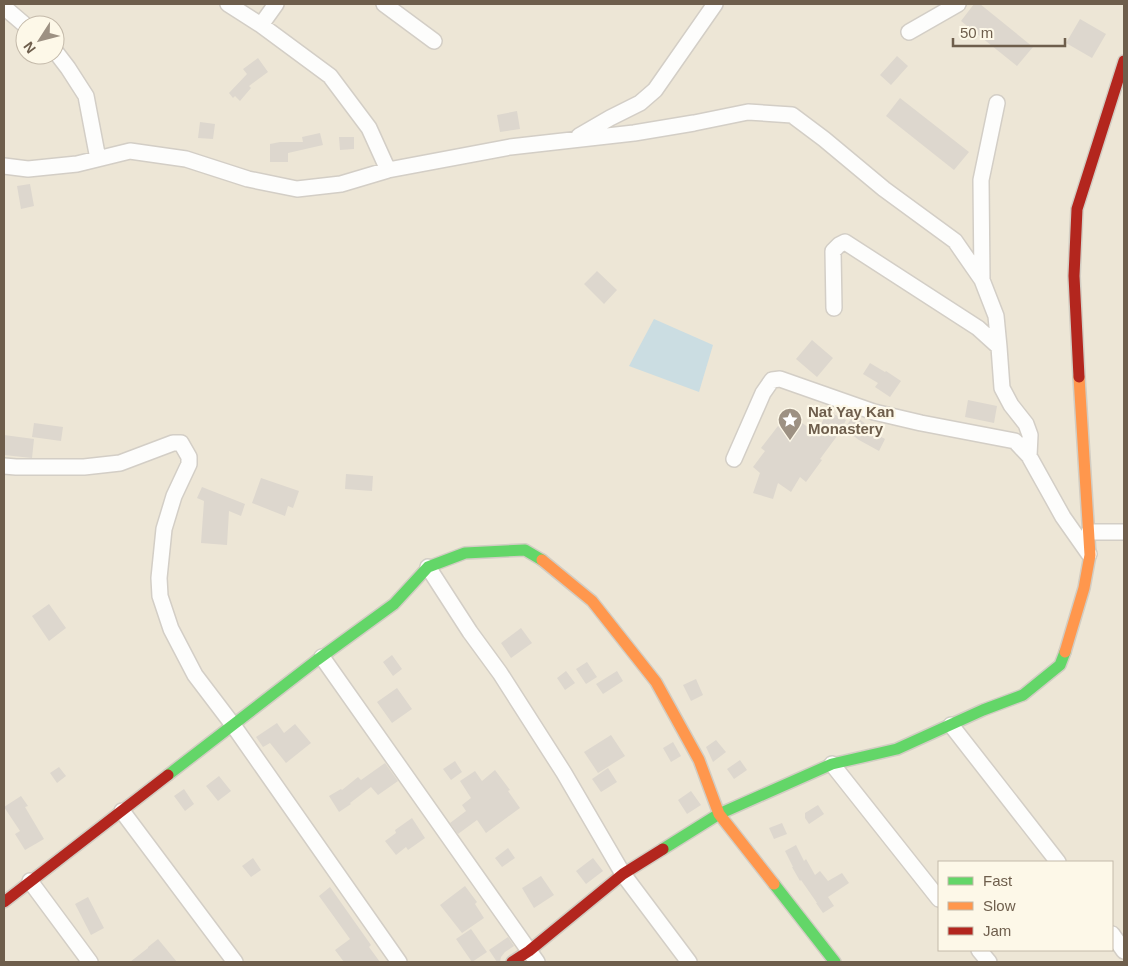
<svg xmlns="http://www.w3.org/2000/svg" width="1128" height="966" font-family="Arial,sans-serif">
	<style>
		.residential { fill: #ede6d6; fill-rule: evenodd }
		.water { fill: #cbdde2 }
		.building { fill: #ddd7ce }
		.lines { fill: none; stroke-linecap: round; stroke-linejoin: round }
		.street-casing { stroke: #d3cec6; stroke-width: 18 }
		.fast-casing { stroke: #d2cdc3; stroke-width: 14 }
		.slow-casing { stroke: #d2cdc3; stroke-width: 14 }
		.jam-casing { stroke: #d2cdc3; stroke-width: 14 }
		.street { stroke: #fdfdfc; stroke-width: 15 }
		.fast { stroke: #63d668; stroke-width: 11 }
		.slow { stroke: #ff974d; stroke-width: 11 }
		.jam { stroke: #b3261e; stroke-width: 11 }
		.labels { text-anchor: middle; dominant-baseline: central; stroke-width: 4.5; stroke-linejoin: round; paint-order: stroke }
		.poi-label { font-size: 15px; font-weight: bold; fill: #6e5e4c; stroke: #fdf8e8; text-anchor: start }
	</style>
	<rect width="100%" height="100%" fill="#f4f1e8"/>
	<path class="residential" d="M4,4H1124V962H4ZM25,25H55V55H25ZM939,862H1112V950H939Z"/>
	<path class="water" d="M654,319L713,345L699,392L629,366Z"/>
	<path class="building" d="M974,4H980L1033,47L1017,66L961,21Z
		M1080,19L1106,34L1092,58L1066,43Z
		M897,56L908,66L891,85L880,75Z
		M258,58L268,72L249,86L251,88L240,101L235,96L233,98L229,93L247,74L243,69Z
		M900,98L969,152L954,170L886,116Z
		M517,111L520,129L500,132L497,115Z
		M200,122L215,124L213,139L198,138Z
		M320,133L323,145L288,153V162H270V144L280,142H303L302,137Z
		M339,137H354V149L340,150Z
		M30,184L34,206L21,209L17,186Z
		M597,271L617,290L604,304L584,284Z
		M812,340L833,358L817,377L796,359Z
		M870,363L885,372L886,371L901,381L890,397L875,387L878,383L863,374Z
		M968,400L997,406L994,423L965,417Z
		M827,411L846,420L840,432L820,459L822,460L806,482L800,477L791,492L778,483L773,499L753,493L760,473L753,467L765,451L761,448L778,426L780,428L790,414L817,434Z
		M854,415L871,428L869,430L885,439L879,451L859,440L844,429Z
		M34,423L63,427L61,441L32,437Z
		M4,435L34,439L32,458L4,455Z
		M346,474L373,476L372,491L345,489Z
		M261,478L299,491L293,508L288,506L285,516L252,503Z
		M202,487L245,504L241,516L229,511L227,545L201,543L204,501L197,498Z
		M49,604L66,628L49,641L32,616Z
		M521,628L532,643L511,658L501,643Z
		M392,655L402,669L393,676L383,662Z
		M587,662L597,677L586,684L576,669Z
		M566,671L575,683L565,690L557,678Z
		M617,671L623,681L603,694L596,684Z
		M696,679L703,695L691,701L683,685Z
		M397,688L412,709L392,723L377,702Z
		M277,723L284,733L295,724L311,743L286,763L270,743L263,747L256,737Z
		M611,735L625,756L598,773L584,752Z
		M716,740L726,752L713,762L706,747Z
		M673,742L681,756L671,762L663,748Z
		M740,760L747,770L734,779L727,769Z
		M455,761L462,772L451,780L443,769Z
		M385,763L398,781L378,795L371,787L350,803L351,804L339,812L329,796L341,789L342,790L358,777L361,780Z
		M59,767L66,776L57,783L50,773Z
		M608,768L617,782L601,792L592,779Z
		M495,770L510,790L508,791L520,808L486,833L477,820L458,834L450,823L466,811L462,805L471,798L460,781L475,771L482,781Z
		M219,776L231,791L218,801L206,786Z
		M184,789L194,804L185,811L174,796Z
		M691,791L701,805L687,814L678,800Z
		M21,796L28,806L25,807L44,839L25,850L15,834L20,831L4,807Z
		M818,805L824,814L809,824L805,818V813Z
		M412,818L425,838L408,850L406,847L396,855L385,841L396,833L395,830Z
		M782,823L787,834L774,839L769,828Z
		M796,845L804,861L806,859L815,875L820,871L828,881L842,873L849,883L828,897L834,906L823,913L816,903H817L801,880L800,881L792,867H793L785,851Z
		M508,848L515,858L502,867L495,858Z
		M253,858L261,870L251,877L242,866Z
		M593,858L603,871L586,884L576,871Z
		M541,876L554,895L534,908L522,888Z
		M465,886L477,902L475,904L484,918L462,933L440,905Z
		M330,887L371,945L369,947L380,962H344L335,950L350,939L319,896Z
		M88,897L104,928L91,935L75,904Z
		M471,929L487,952L472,962L456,939Z
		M508,937L514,946L505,952L501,957L500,962H497L489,950Z
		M158,939L177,962H130L148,948V947Z"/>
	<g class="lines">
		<defs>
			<path id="street" d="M228,4L261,25L330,76L369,128L388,170
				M384,4L434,41
				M4,7L25,25
				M261,25L276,4
				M909,32L958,4
				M55,51L68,68L86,96L98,159
				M579,136L610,118L640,103L655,90L715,4
				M4,166L28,169L77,164L130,151L186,159L248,179L297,189L341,184L388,170L510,147L634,133L694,123L748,112L792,115L824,139L884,189L955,241L982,280L996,316L999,347
				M982,280L981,180L997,103
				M834,308L833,251L839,245L845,242L978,328L999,347L1002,388L1011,405L1026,424L1030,435L1029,456
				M734,459L763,393L772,380L780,379L874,412L921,423L1015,441L1029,456L1063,517L1089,554
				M4,466L16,467H84L120,463L173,443H181L189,457V464L174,496L164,529L159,578L160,596L171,629L195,675L233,725L399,962
				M1089,532H1124
				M428,567L470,632L500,673L564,773L623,874L689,962
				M322,657L537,962
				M951,725L1058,862
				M832,764L939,899
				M122,811L235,962
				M30,881L90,962
				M1112,934L1124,951
				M979,950L989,962"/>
			<path id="fast" d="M168,775L317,660L394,604L428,567L465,553L525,550L542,560
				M663,849L719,814L832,764L897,749L983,710L1023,695L1060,665L1065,652
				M774,884L835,962"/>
			<path id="slow" d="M542,560L592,601L656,682L699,760L719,814L774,884
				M1065,652L1084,588L1090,555L1079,377"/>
			<path id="jam" d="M1079,377L1074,276L1077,209L1124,61
				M4,902L168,775
				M512,962L529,951L623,874L663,849"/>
		</defs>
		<use href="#street" class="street-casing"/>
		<use href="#fast" class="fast-casing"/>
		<use href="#slow" class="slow-casing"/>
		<use href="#jam" class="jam-casing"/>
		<use href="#street" class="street"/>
		<use href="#fast" class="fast"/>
		<use href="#slow" class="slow"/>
		<use href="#jam" class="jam"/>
	</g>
	<defs>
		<symbol id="sight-pin" viewBox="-11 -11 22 30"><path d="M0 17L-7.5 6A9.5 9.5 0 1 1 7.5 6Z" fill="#9d9183" stroke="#fdf8e8"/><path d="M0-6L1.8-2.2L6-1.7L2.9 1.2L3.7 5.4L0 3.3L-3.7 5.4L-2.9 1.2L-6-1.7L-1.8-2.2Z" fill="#fff"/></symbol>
	</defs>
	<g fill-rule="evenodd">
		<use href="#sight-pin" x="776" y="406" width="28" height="38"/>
	</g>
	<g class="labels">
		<g class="poi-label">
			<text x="808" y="411">Nat Yay Kan<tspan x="808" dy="17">Monastery</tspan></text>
		</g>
	</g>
	<rect width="1128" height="966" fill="none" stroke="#6e5e4c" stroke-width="10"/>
	<rect x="938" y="861" width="175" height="90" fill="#fdf8e8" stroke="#c4baaa"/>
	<rect x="948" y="877" width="25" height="8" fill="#63d668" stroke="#c4baaa"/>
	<text x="983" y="886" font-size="15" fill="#6e5e4c">Fast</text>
	<rect x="948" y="902" width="25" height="8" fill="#ff974d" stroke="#c4baaa"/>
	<text x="983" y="911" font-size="15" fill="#6e5e4c">Slow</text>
	<rect x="948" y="927" width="25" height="8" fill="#b3261e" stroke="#c4baaa"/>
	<text x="983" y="936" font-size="15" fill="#6e5e4c">Jam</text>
	<g transform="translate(40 40) rotate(234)"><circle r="24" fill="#fdf8e8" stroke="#c4baaa"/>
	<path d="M0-4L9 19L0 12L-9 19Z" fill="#9d9183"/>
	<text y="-8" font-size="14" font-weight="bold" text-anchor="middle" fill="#6e5e4c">N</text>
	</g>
	<path d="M953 38v8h112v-8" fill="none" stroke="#6e5e4c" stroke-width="2.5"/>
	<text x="960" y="38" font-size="15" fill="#6e5e4c" stroke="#fdf8e8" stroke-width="4" paint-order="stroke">50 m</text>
</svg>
